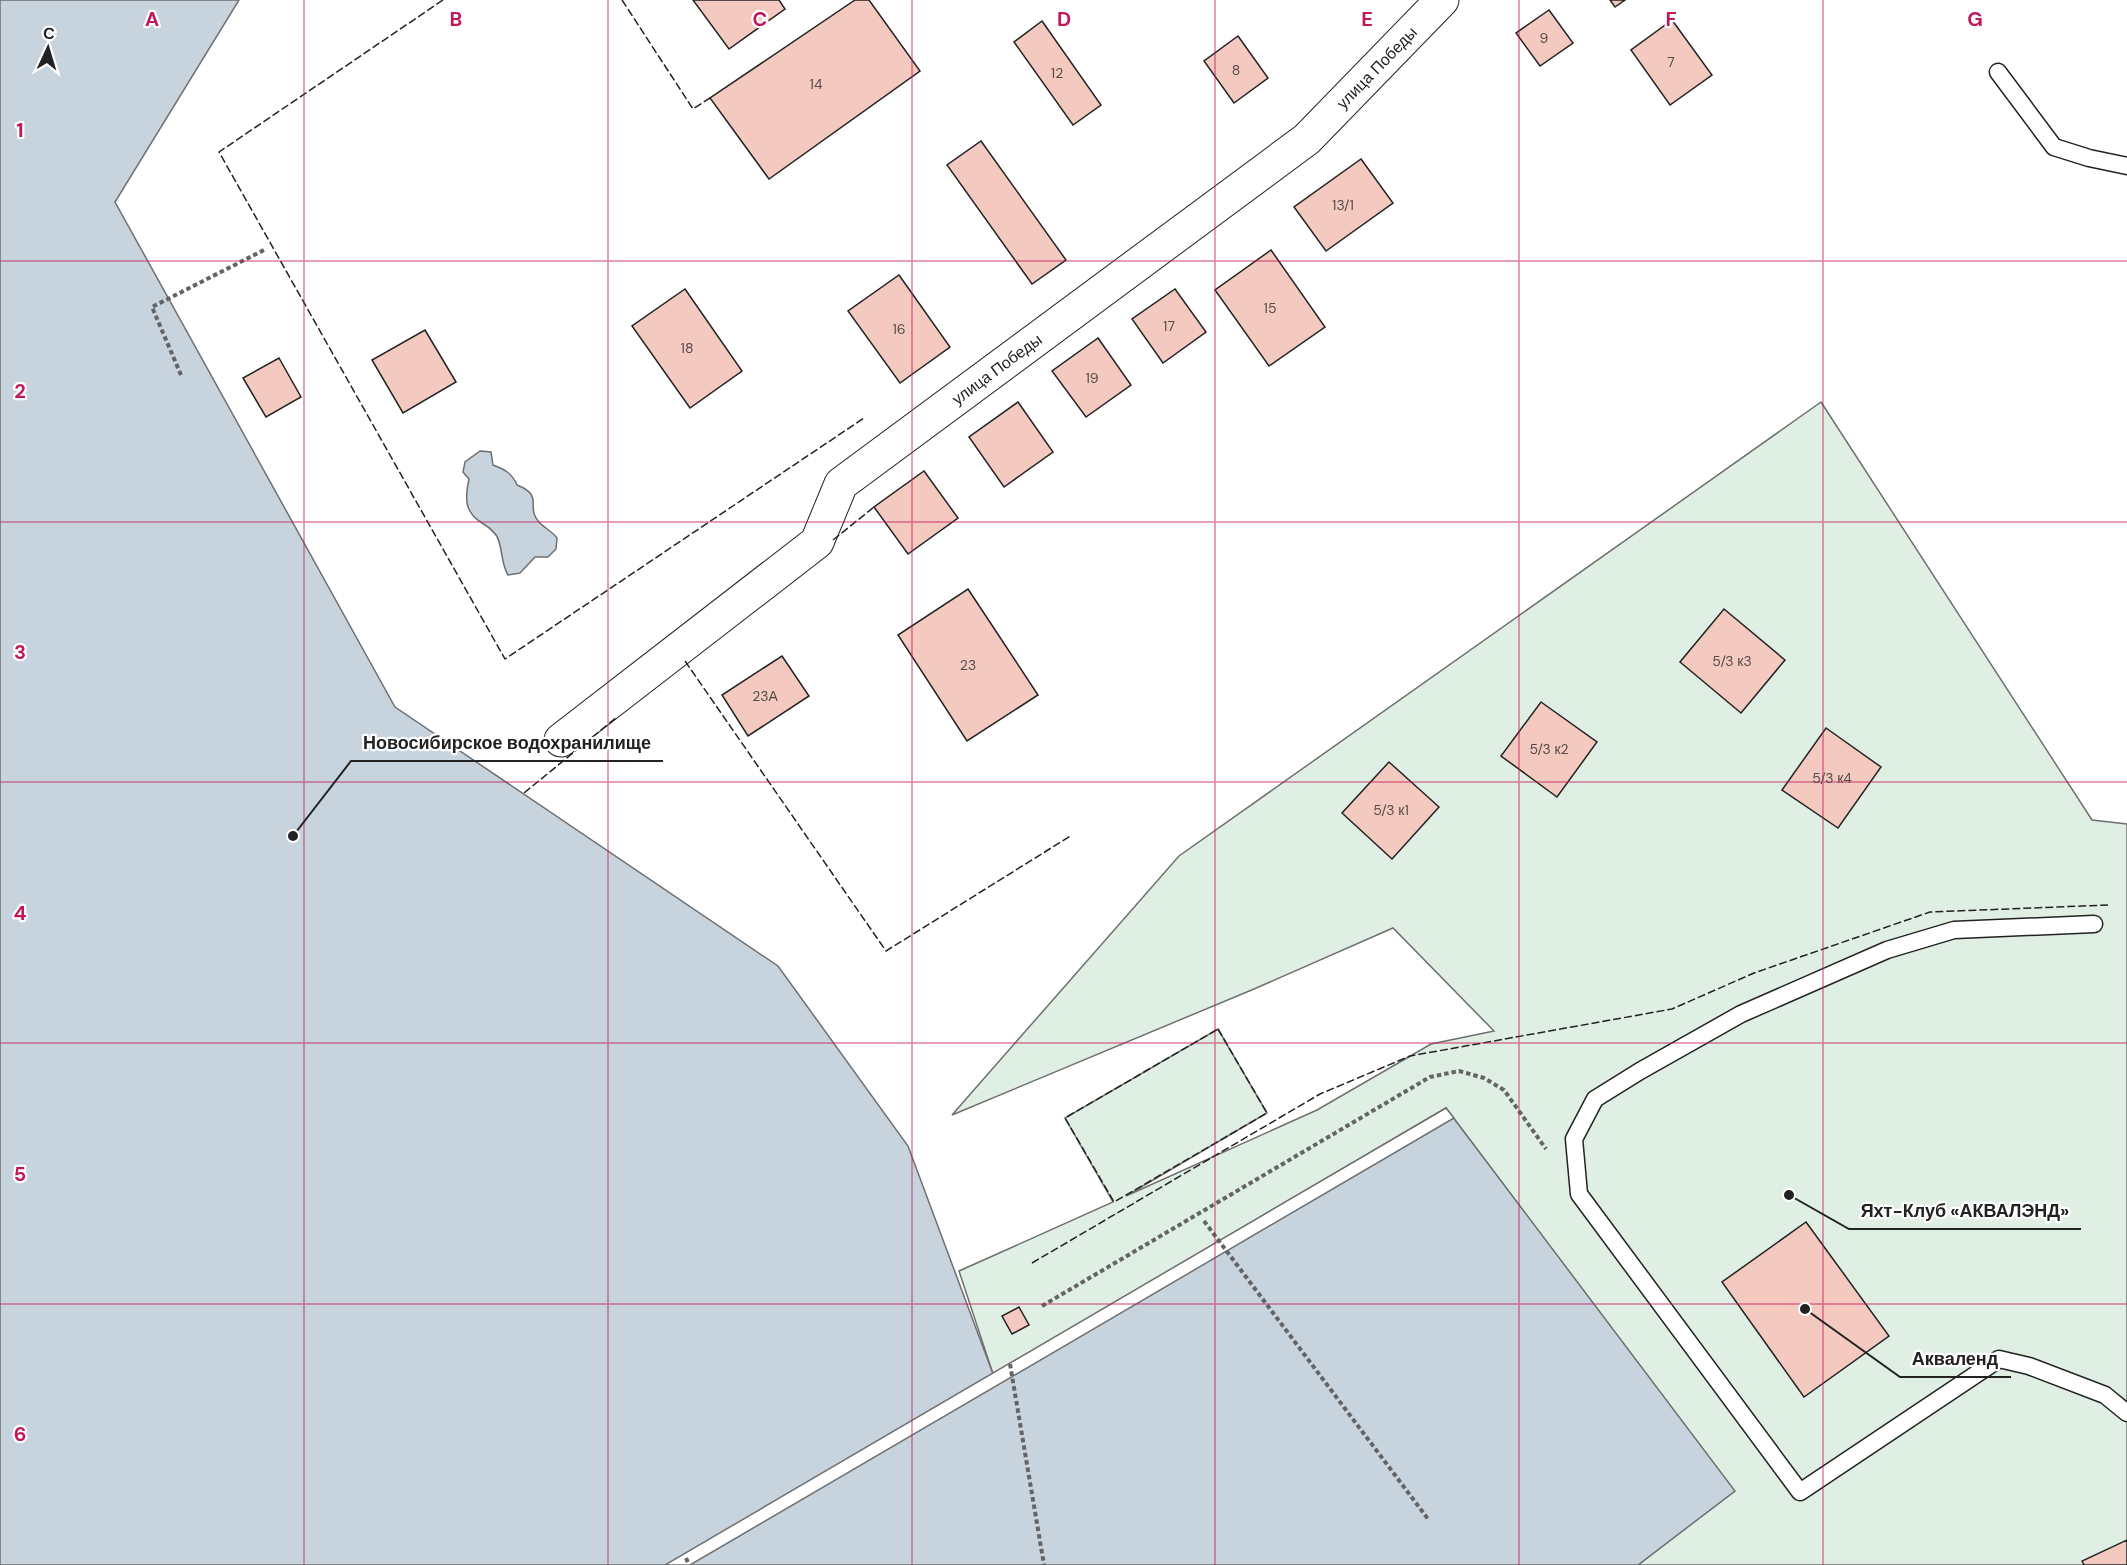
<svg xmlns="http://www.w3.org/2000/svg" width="2127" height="1565" font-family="'DM Sans',sans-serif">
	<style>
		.green { fill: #e0efe3; stroke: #6f6f6f; stroke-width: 1.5 }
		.water { fill: #c7d3dd; stroke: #6f6f6f; stroke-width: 1.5 }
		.pier { fill: #fff; stroke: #6f6f6f; stroke-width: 1.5 }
		.building { fill: #f3c9c0; stroke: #222; stroke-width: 1.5 }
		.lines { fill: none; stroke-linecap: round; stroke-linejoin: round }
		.service-casing { stroke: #222; stroke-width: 19 }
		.minor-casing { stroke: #222; stroke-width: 35 }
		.path { stroke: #646464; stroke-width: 4; stroke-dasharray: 4.5 3; stroke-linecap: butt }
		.service { stroke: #fff; stroke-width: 16 }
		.minor { stroke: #fff; stroke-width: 33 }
		.fence { stroke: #222; stroke-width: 1.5; stroke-dasharray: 8 3; stroke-linecap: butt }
		.grid { fill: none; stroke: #c2185b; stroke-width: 1.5; stroke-opacity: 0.55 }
		.labels { text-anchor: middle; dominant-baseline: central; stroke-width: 4.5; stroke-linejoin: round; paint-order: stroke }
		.number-label { font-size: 14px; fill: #564c4a }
		.street-label { font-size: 16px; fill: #222; stroke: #fff }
		.grid-label { font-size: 20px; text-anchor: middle; font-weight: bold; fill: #c2185b; stroke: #fff; stroke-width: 4.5; stroke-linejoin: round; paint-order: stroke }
		.leader { fill: none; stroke: #222; stroke-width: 2 }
		.callout-dot { fill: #222; stroke: #fff; stroke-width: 2 }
		.callout-label { font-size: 18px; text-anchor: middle; font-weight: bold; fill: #222; stroke: #fff; stroke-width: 4.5; stroke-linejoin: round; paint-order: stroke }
	</style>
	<rect width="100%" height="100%" fill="#fff"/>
	<path class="green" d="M1821,402L2092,820L2127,824V1565H1638L1734,1491L1446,1108L993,1374L959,1271L1113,1202L1065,1118L1218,1029L1267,1113L1126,1196L1317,1110L1431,1044L1494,1031L1393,928L1254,989L952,1115L1179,856Z"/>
	<path class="water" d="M0,0H239L115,202L395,707L778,966L908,1146L993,1374L1446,1108L1735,1491L1638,1565H0Z
		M480,451L491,452L493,465C504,469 512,473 517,485C545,496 525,507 539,522C544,528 552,531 557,538L556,549L548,557H535L520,573L508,575C500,562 503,545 496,535C493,531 487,526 482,523C464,512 465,498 469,479L463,472L465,462Z"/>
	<path class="pier" d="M1446,1108L1454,1118L690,1565H665Z"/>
	<path class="building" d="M693,0H779L785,9L729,49Z
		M855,0H869L920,71L769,179L710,98Z
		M1610,0H1625L1615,7Z
		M1549,10L1573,43L1540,66L1516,33Z
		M1672,20L1712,75L1670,105L1631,50Z
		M1042,21L1101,105L1073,125L1014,42Z
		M1238,36L1268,78L1234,103L1204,61Z
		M981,141L1066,260L1032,284L947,165Z
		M1361,159L1393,203L1326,251L1294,207Z
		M1271,250L1325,327L1269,366L1215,290Z
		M899,275L950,347L900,383L848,311Z
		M685,289L742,371L690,408L632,326Z
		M1175,289L1206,332L1163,363L1132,319Z
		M425,330L456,382L403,413L372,360Z
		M1098,338L1131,385L1086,417L1052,371Z
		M279,358L301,397L266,417L243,378Z
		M1018,402L1053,452L1004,487L969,437Z
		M924,471L958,518L908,554L874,507Z
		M968,589L1038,695L967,741L898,635Z
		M1724,609L1785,660L1741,713L1680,662Z
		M782,656L809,696L748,736L722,695Z
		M1541,702L1597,742L1557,797L1501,756Z
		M1826,728L1881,767L1838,828L1782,790Z
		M1389,762L1439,807L1392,859L1342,813Z
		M1806,1222L1889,1336L1804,1397L1722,1282Z
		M1019,1307L1029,1325L1012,1334L1002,1316Z
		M2127,1540V1565H2084L2082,1561Z"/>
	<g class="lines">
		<defs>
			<path id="service" d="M1998,72L2054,147L2089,158L2127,166
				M2094,924L1954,930L1887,950L1741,1014L1640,1071L1595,1099L1574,1139L1579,1194L1800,1492L1999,1359L2029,1366L2105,1395L2127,1413"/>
			<g id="minor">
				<path id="s1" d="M561,740L817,542L841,484L1307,139L1442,0"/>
			</g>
		</defs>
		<use href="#service" class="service-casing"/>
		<use href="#minor" class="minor-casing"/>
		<path class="path" d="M181,375L152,307L266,249
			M1204,1221L1428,1519
			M1042,1306L1430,1077L1459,1071L1484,1078L1504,1090L1546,1149
			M1010,1364L1044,1565
			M686,1558L689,1565"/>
		<use href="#service" class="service"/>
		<use href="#minor" class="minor"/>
		<path class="fence" d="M443,0L219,152L505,659L864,418
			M622,0L693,109L710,98
			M833,540L874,507
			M685,661L886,951L1072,835
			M524,793L617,717
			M1218,1029L1267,1113L1114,1202L1065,1118Z
			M1032,1263L1320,1094L1410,1056L1672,1009L1754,973L1930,912L2108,905"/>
	</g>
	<path class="grid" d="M304,0V1565M608,0V1565M912,0V1565M1215,0V1565M1519,0V1565M1823,0V1565M0,261H2127M0,522H2127M0,782H2127M0,1043H2127M0,1304H2127"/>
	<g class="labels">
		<g class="number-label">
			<text x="1544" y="38">9</text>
			<text x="1671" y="62">7</text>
			<text x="1236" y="70">8</text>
			<text x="1057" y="73">12</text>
			<text x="816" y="84">14</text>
			<text x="1343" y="205">13/1</text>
			<text x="1270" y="308">15</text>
			<text x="1169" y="326">17</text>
			<text x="899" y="329">16</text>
			<text x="687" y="348">18</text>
			<text x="1092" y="378">19</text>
			<text x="1732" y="661">5/3 к3</text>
			<text x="968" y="665">23</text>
			<text x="765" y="696">23А</text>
			<text x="1549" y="749">5/3 к2</text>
			<text x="1832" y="778">5/3 к4</text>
			<text x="1391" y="810">5/3 к1</text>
		</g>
		<g class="street-label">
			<text stroke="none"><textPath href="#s1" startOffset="1066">улица Победы</textPath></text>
			<text stroke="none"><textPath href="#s1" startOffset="580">улица Победы</textPath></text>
		</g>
	</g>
	<g class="grid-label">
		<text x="152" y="26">A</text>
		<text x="456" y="26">B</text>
		<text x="760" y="26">C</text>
		<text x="1064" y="26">D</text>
		<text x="1367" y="26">E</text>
		<text x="1671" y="26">F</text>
		<text x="1975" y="26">G</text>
		<text x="20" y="137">1</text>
		<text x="20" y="398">2</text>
		<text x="20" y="659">3</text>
		<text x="20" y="920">4</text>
		<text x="20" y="1181">5</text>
		<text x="20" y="1441">6</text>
	</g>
	<path class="leader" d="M293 836L351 761H663M1789 1195L1849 1229H2081M1805 1309L1900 1377H2011"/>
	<g class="callout-dot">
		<circle cx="293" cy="836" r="6"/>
		<circle cx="1789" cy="1195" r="6"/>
		<circle cx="1805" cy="1309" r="6"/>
	</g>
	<g class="callout-label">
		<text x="507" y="749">Новосибирское водохранилище</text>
		<text x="1965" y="1217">Яхт-Клуб «АКВАЛЭНД»</text>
		<text x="1955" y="1365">Акваленд</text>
	</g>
	<g transform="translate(48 48) rotate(4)" stroke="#ffffff" stroke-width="4.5" paint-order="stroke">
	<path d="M0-4.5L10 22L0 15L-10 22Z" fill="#222222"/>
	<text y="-9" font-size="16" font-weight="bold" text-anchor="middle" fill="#222222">С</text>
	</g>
</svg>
